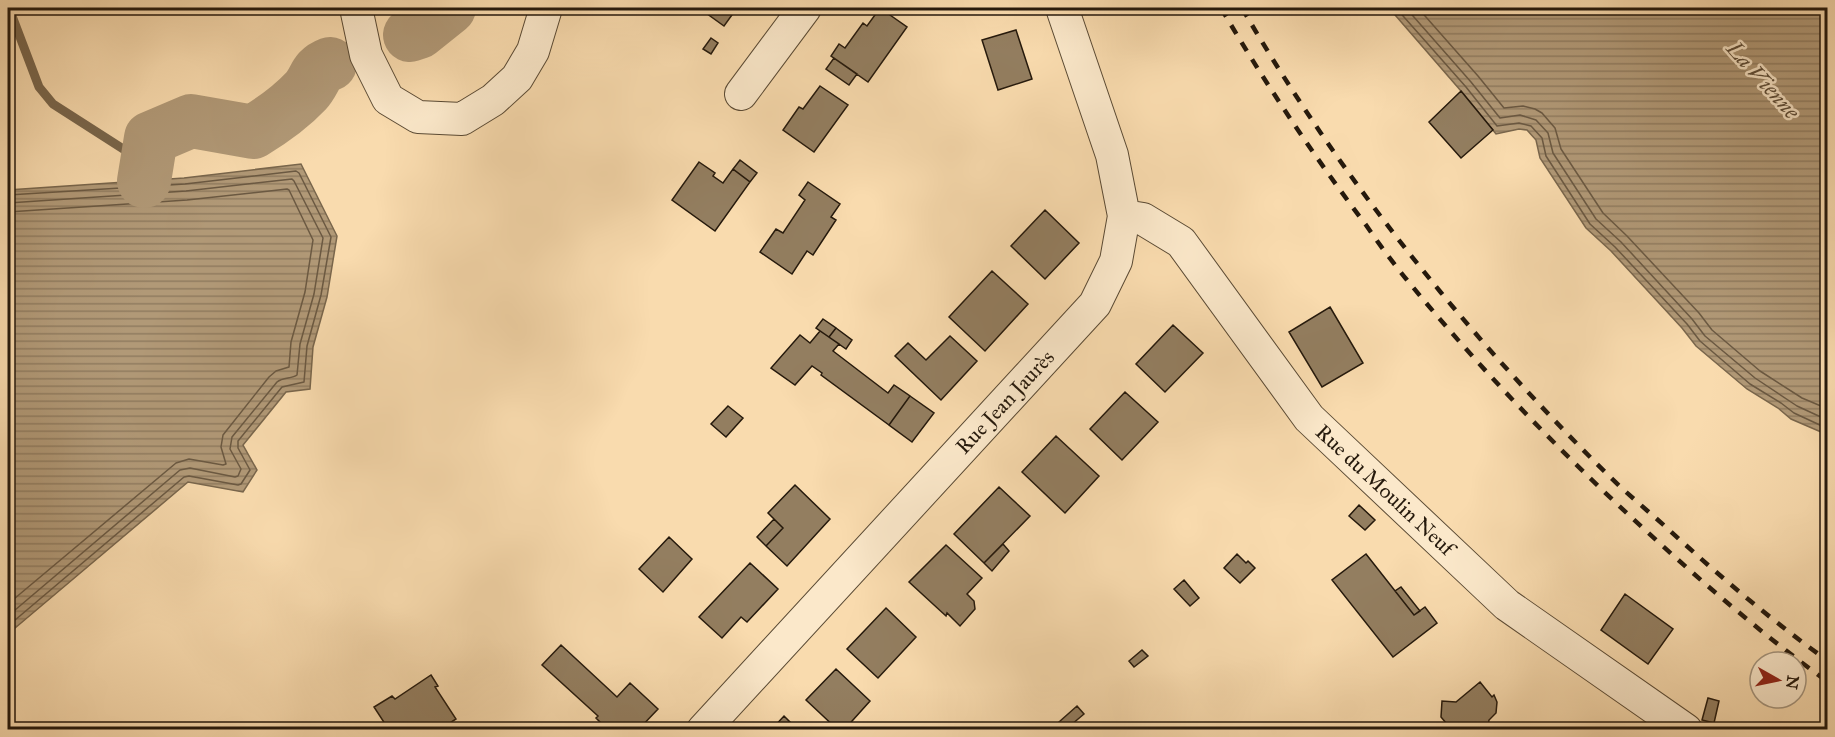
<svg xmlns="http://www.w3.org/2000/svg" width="1835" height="737" font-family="'IM FELL Great Primer',serif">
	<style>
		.water { fill: url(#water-rules); stroke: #79664c; stroke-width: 1.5 }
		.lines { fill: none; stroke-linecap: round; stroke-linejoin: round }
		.shore { stroke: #6b5942; stroke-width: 1.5 }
		.stream { stroke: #79664c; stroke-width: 9 }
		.river { stroke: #b19977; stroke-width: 54 }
		.building { fill: #937e60; stroke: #25190c; stroke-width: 1.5 }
		.minor-casing { stroke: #5a4a34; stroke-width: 34 }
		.minor { stroke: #fbe8ca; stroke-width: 32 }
		.rail { stroke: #25190c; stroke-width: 4.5; stroke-dasharray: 10 10; stroke-linecap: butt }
		.labels { text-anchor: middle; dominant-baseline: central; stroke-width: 5; stroke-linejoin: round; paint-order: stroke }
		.street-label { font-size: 21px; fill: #25190c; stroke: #fbe8ca }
		.water-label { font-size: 22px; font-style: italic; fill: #5d4c37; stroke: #fbe8ca }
	</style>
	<defs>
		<pattern id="water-rules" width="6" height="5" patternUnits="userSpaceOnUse" patternTransform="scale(1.5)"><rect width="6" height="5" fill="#b19977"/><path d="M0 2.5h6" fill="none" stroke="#907c60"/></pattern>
	</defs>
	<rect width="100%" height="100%" fill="#f9dbae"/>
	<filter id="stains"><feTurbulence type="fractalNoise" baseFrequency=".00333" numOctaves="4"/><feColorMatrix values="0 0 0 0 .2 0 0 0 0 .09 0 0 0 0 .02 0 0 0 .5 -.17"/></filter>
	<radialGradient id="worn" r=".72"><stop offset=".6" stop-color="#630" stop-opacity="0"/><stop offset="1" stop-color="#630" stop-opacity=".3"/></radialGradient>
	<path class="water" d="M1389,8H1827V432H1821L1791,419L1778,408L1747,389L1696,346L1682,328L1611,251L1586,228L1540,158L1536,140L1527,130L1519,129L1496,134L1461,91Z
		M301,164L337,236L327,297L313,347L310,389L286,392L243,445L257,470L243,492L188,482L8,634V190L184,178Z"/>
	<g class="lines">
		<path class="shore" d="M1396,8L1466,87L1497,126L1519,123L1531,126L1542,138L1546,156L1590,224L1615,247L1687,324L1700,341L1750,384L1781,403L1794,413L1822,426H1828
			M1406,8L1471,82L1500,118L1520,115L1536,120L1548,133L1553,153L1596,219L1621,242L1692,319L1705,336L1755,378L1797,406L1823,418H1828
			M1418,8L1478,76L1504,108L1523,106L1535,109L1542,113L1555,128L1561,149L1603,213L1627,236L1699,313L1712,330L1760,371L1802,398L1828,409
			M8,195L185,184L296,171L299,173L331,237L321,295L307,346L304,382L282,387L238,441V448L250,470L241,484L238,485L189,476L184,477L8,626
			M8,203L186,191L292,179L294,181L323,238L314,294L300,344L297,375C292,379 283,377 277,382L232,437L230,449L241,469L238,476L235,477L190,468L180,470L8,616
			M8,212L187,200L287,189L289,190L313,240L305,292L291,342L289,367L276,371L269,377L223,435L221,447L226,464L223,465L189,459L176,463L8,604"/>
		<path class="stream" d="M9,8L39,87L53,104L131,154L144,181"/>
		<path class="river" d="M410,35L419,32L449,8
			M144,181L151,138L191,121L253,132C273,120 290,108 306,91C316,80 314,70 330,64"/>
	</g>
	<path class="building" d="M699,8H737L724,26Z
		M880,8L907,27L868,82L831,56L839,44L845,48L863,23L867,26Z
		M1016,30L1032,79L998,90L982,40Z
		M711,38L718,43L711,54L703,49Z
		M834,58L857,74L849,85L826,69Z
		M820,86L848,105L814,152L783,130L799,107L803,109Z
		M1461,91L1493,130L1461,158L1429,122Z
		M740,160L757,173L750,182L733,169Z
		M699,162L715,173L713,176L723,183L733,169L750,182L715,231L672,200Z
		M808,182L840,204L831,217L836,220L813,255L807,251L792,274L760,252L776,229L783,233L805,200L799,195Z
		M1045,210L1079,243L1045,279L1011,246Z
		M992,271L1028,304L985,351L949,317Z
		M1330,307L1363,363L1322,387L1289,332Z
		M823,319L836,328L829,337L816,328Z
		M1173,325L1203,353L1165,392L1136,364Z
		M836,328L852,340L846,349L829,337Z
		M820,331L839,344L833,351L888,393L894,385L910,396L889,425L821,375L822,373L812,366L795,385L771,368L800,335L810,343Z
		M950,336L977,361L941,400L895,356L908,343L926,360Z
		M1125,392L1158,422L1122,460L1090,429Z
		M910,396L934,413L912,442L889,425Z
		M728,406L743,418L726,437L711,424Z
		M1056,436L1099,476L1065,513L1022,472Z
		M795,485L830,519L787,566L766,546L783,528L768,513Z
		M999,487L1030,516L984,563L954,534Z
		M1359,505L1375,520L1365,530L1349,516Z
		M774,519L783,528L766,546L757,537Z
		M669,537L692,559L663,592L639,569Z
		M1003,544L1009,551L992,571L984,563Z
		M946,545L982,578L967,594L974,601L975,609L960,626L947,613L946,616L909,582Z
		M1237,554L1246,563L1248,561L1255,568L1240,583L1224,568Z
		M1366,554L1414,615L1425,607L1437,623L1393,657L1332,580Z
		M750,563L778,589L747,622L741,617L722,638L699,617Z
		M1184,580L1199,598L1190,606L1174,589Z
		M1401,587L1420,611L1414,615L1395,591Z
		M1625,594L1673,629L1648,664L1601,630Z
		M886,608L916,637L878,678L847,649Z
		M561,645L617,697L630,683L658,709L638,730H608L596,718L598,716L542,665Z
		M1142,650L1148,656L1134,667L1129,661Z
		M836,669L870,701L844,730H838L806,700Z
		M431,675L438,686L435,687L456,719L439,730H389L374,707L392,696L395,699Z
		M1480,682L1492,697L1494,695L1497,702L1496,713L1489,720L1488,726H1494L1497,730H1452L1441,717L1442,701L1456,702Z
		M1708,698L1719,701L1714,723L1702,720Z
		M1077,706L1084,714L1065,730H1050Z
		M784,716L798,730H771Z"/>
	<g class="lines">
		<defs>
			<path id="minor" d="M356,8L366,55L388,99L418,117L462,119L493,100L517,78L533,51L546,8
				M741,94L805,8
				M1124,216L1143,219L1181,242L1309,418L1507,605L1686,730
				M703,730L1095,304L1116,261L1124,216L1112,155L1062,8"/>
		</defs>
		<use href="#minor" class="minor-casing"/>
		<use href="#minor" class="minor"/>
		<path class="rail" d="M1221,8C1265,83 1313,155 1366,225C1379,244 1393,263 1407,280C1480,369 1560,452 1644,529C1703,583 1763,635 1828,682
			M1242,8C1341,179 1466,334 1606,473C1626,493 1647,510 1667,528C1718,575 1771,620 1828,661"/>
	</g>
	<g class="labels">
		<g class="street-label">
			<text transform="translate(1005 402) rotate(-47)">Rue Jean Jaurès</text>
			<text transform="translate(1385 490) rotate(43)">Rue du Moulin Neuf</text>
		</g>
		<g class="water-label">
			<text transform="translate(1763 80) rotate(48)">La Vienne</text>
		</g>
	</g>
	<rect width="1835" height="737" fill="none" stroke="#f9dbae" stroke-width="30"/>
	<rect x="9" y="9" width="1817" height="719" fill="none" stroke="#25190c" stroke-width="3"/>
	<rect x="15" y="15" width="1805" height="707" fill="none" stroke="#25190c" stroke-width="1.5"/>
	<g transform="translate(1778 680) rotate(99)"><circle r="28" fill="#fbe8ca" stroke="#a5957e" stroke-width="1.5"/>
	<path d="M0-4.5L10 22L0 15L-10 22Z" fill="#8f2418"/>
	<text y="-9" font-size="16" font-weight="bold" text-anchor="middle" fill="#25190c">N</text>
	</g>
	<rect width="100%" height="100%" filter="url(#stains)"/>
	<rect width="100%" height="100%" fill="url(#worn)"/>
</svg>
